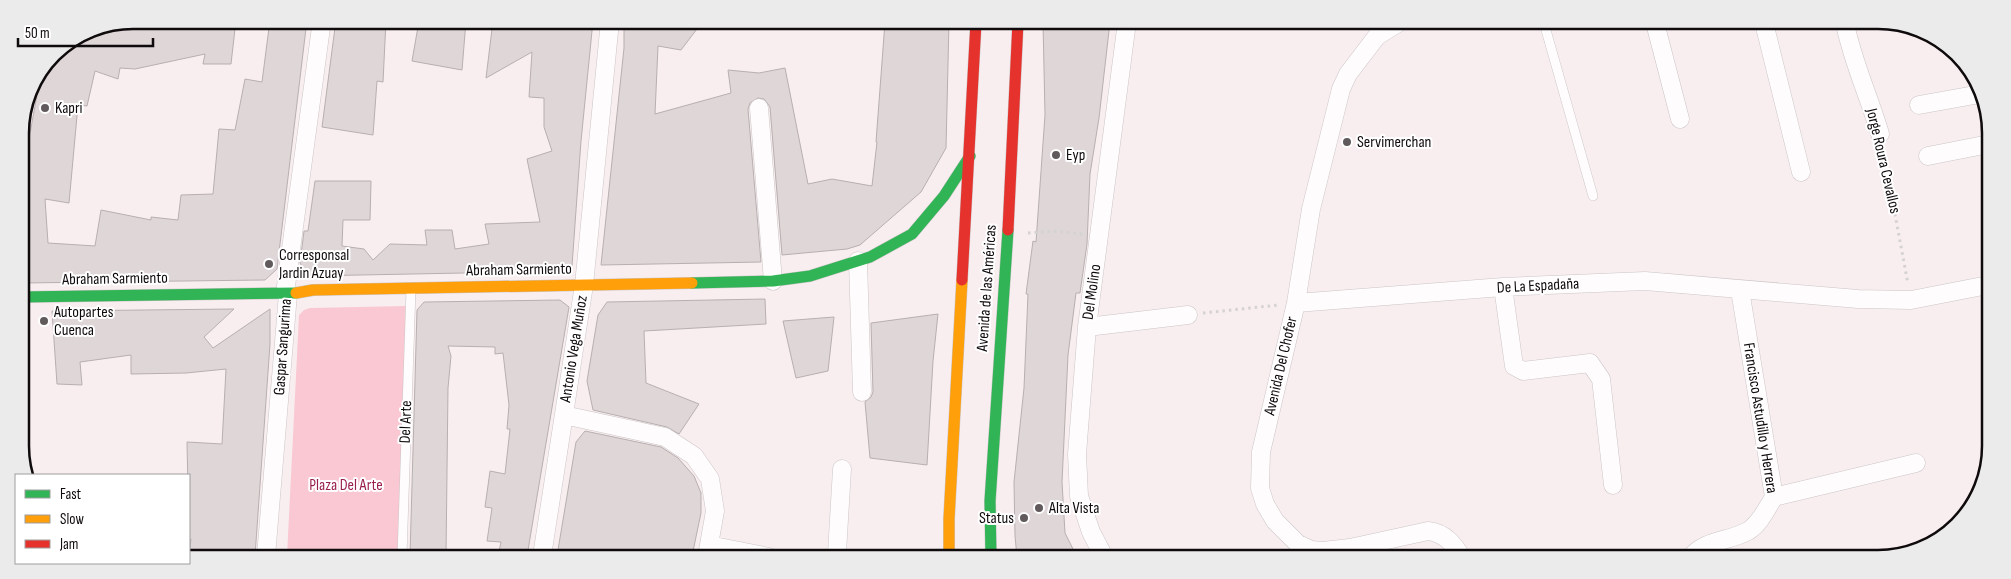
<svg xmlns="http://www.w3.org/2000/svg" width="2011" height="579" font-family="'Sofia Sans Condensed',sans-serif">
	<style>
		.green { fill: #f9c8d3 }
		.building { fill: #ded6d7; stroke: #b7afb0 }
		.lines { fill: none; stroke-linecap: round; stroke-linejoin: round }
		.lane-casing { stroke: #ccc5c6; stroke-width: 10 }
		.street-casing { stroke: #ccc5c6; stroke-width: 19 }
		.fast-casing { stroke: #ccc5c6; stroke-width: 12 }
		.slow-casing { stroke: #ccc5c6; stroke-width: 12 }
		.jam-casing { stroke: #ccc5c6; stroke-width: 12 }
		.path { stroke: #d4d2d2; stroke-width: 3; stroke-dasharray: 2.5 4; stroke-linecap: butt }
		.lane { stroke: #fefcfd; stroke-width: 9 }
		.street { stroke: #fefcfd; stroke-width: 18 }
		.fast { stroke: #30b455; stroke-width: 11 }
		.slow { stroke: #ff9f0a; stroke-width: 11 }
		.jam { stroke: #e5322d; stroke-width: 11 }
		.poi-dot { fill: #615a5b; stroke: #fff; stroke-width: 2 }
		.labels { text-anchor: middle; dominant-baseline: central; stroke-width: 4; stroke-linejoin: round; paint-order: stroke }
		.poi-label { font-size: 16px; fill: #0f0a0b; stroke: #fff; text-anchor: start }
		.street-label { font-size: 16px; fill: #0f0a0b; stroke: #fff }
		.park-label { font-size: 16px; fill: #99204c; stroke: #fff }
		.rim { fill: none; stroke: #0f0a0b; stroke-width: 2.5 }
	</style>
	<rect width="100%" height="100%" fill="#f8eef0"/>
	<path class="green" d="M406,306L398,556H287L299,315L304,310L310,308Z"/>
	<path class="building" d="M133,20H236L231,64H203L205,54L135,69L120,68L118,79L95,71L87,106L78,105L69,203L45,199L48,243L95,246L101,210L151,220V217L178,220L181,195L213,194L219,129L235,130L245,79L262,82L270,20H307L277,269L265,280L21,283V182L42,68L53,53L90,28Z
		M336,20L386,21L383,82L377,81L373,135L322,127Z
		M419,21H466L462,70L412,61Z
		M493,21H593L581,141L572,266L568,271L308,276L300,263L304,231H308L315,181H371L370,220H343L342,246L364,249L373,260L390,244L427,245L425,230H452L455,249L489,244L485,224L540,222L527,159L552,151L544,127V98L529,97L532,52L486,78Z
		M624,21H703L681,50L658,46L655,114L731,93L728,70L759,73L785,68L808,184L832,179L872,186L877,142H876L885,22H949L946,148L921,192L860,245L847,249L782,255L770,107L764,99L758,98L750,103L748,109L761,262L601,265L624,48Z
		M1043,22H1110L1099,118L1090,174L1087,244L1080,293H1076L1068,355L1062,482L1065,533L1077,557H1017L1015,536L1014,482L1024,388L1028,294H1026L1033,241L1036,242L1045,115Z
		M765,299L766,324L644,331L646,383L699,404L679,434L667,427L593,410L587,381L598,315L607,302Z
		M560,300L569,307L527,556H498L501,542L487,541L492,508L485,507L490,471L505,474L510,429H507L509,405L503,353L495,354V347L448,346L451,356L448,388L446,556H410L417,310L424,302Z
		M234,309L204,337L213,348L270,309V344L255,556L189,555L191,539H189L187,442L222,444L226,369L186,373L131,374V355L80,362L82,385L57,384L52,311Z
		M938,314L933,361L927,465L870,458L865,402L871,397L873,392L871,323Z
		M834,317L828,371L796,378L783,321Z
		M585,431L661,447L678,458L694,476L701,493V513L692,556H557L576,442Z"/>
	<g class="lines">
		<defs>
			<path id="lane" d="M1544,23L1593,196
				M402,556L411,289"/>
			<path id="street" d="M1398,23L1377,36L1348,74L1341,89L1311,209L1296,303L1261,452L1260,488L1265,504L1275,521L1298,544L1311,550L1323,551L1350,548L1428,531C1445,533 1454,544 1462,558
				M1655,23L1680,119
				M1764,23L1801,172
				M1845,24C1853,63 1869,96 1880,134
				M1919,105L1980,94
				M759,108L773,281
				M1928,156L1989,144
				M858,261L862,392
				M1503,287L1514,366L1523,371L1590,363L1601,379L1613,485
				M1296,303L1503,287L1645,281L1858,299L1911,300L1988,285
				M1087,327L1188,315
				M564,415L665,437L694,456L710,479L715,511L707,556
				M1774,497L1916,463
				M709,545L769,557
				M266,556L288,294L286,286L322,20
				M542,556L584,285L610,21
				M834,557L837,553L842,469
				M1104,557L1091,532L1079,496L1077,454L1087,327L1127,22
				M1690,558C1705,539 1728,542 1748,531C1760,524 1767,508 1774,497L1740,290"/>
			<path id="fast" d="M692,283L773,281L810,276L870,257L912,234L944,196L970,156
				M21,297L296,293
				M991,557L990,501L1008,230"/>
			<path id="slow" d="M296,293L313,290L692,283
				M949,557V519L962,280"/>
			<path id="jam" d="M1008,230L1018,22
				M962,280L976,22"/>
		</defs>
		<use href="#lane" class="lane-casing"/>
		<use href="#street" class="street-casing"/>
		<use href="#fast" class="fast-casing"/>
		<use href="#slow" class="slow-casing"/>
		<use href="#jam" class="jam-casing"/>
		<path class="path" d="M1883,150L1908,284
			M1028,233L1057,231L1082,234
			M1203,313L1279,305"/>
		<use href="#lane" class="lane"/>
		<use href="#street" class="street"/>
		<use href="#fast" class="fast"/>
		<use href="#slow" class="slow"/>
		<use href="#jam" class="jam"/>
	</g>
	<g class="poi-dot">
		<circle cx="45" cy="108" r="5"/>
		<circle cx="1347" cy="142" r="5"/>
		<circle cx="1056" cy="155" r="5"/>
		<circle cx="269" cy="264" r="5"/>
		<circle cx="44" cy="321" r="5"/>
		<circle cx="1039" cy="508" r="5"/>
		<circle cx="1024" cy="518" r="5"/>
	</g>
	<g class="labels">
		<g class="poi-label">
			<text x="55" y="108">Kapri</text>
			<text x="1357" y="142">Servimerchan</text>
			<text x="1066" y="155">Eyp</text>
			<text x="279" y="255">Corresponsal<tspan x="279" dy="18">Jardin Azuay</tspan></text>
			<text x="54" y="312">Autopartes<tspan x="54" dy="18">Cuenca</tspan></text>
			<text x="1049" y="508">Alta Vista</text>
			<text x="1014" y="518" text-anchor="end">Status</text>
		</g>
		<g class="street-label">
			<text transform="translate(1883 161) rotate(77)">Jorge Roura Cevallos</text>
			<text transform="translate(519 270) rotate(-1)">Abraham Sarmiento</text>
			<text transform="translate(115 279) rotate(-1)">Abraham Sarmiento</text>
			<text transform="translate(1538 286) rotate(-3)">De La Espadaña</text>
			<text transform="translate(987 288) rotate(-86)">Avenida de las Américas</text>
			<text transform="translate(1092 292) rotate(-82)">Del Molino</text>
			<text transform="translate(283 347) rotate(-86)">Gaspar Sangurima</text>
			<text transform="translate(574 349) rotate(-81)">Antonio Vega Muñoz</text>
			<text transform="translate(1281 366) rotate(-77)">Avenida Del Chofer</text>
			<text transform="translate(1760 418) rotate(81)">Francisco Astudillo y Herrera</text>
			<text transform="translate(406 422) rotate(-88)">Del Arte</text>
		</g>
		<g class="park-label">
			<text x="346" y="485">Plaza Del Arte</text>
		</g>
	</g>
	<path d="M0 0H2011V579H0ZM133 29H1878A104 104 0 0 1 1982 133V446A104 104 0 0 1 1878 550H133A104 104 0 0 1 29 446V133A104 104 0 0 1 133 29Z" fill="#ecebeb" fill-rule="evenodd"/>
	<path class="rim" d="M133 29H1878A104 104 0 0 1 1982 133V446A104 104 0 0 1 1878 550H133A104 104 0 0 1 29 446V133A104 104 0 0 1 133 29Z"/>
	<rect x="15" y="474" width="175" height="90" fill="#ffffff" stroke="#9f9d9d"/>
	<rect x="25" y="490" width="25" height="8" fill="#30b455" stroke="#9f9d9d"/>
	<text x="60" y="499" font-size="15" fill="#0f0a0b">Fast</text>
	<rect x="25" y="515" width="25" height="8" fill="#ff9f0a" stroke="#9f9d9d"/>
	<text x="60" y="524" font-size="15" fill="#0f0a0b">Slow</text>
	<rect x="25" y="540" width="25" height="8" fill="#e5322d" stroke="#9f9d9d"/>
	<text x="60" y="549" font-size="15" fill="#0f0a0b">Jam</text>
	<path d="M18 38v8h135v-8" fill="none" stroke="#0f0a0b" stroke-width="2.5"/>
	<text x="25" y="38" font-size="15" fill="#0f0a0b" stroke="#ffffff" stroke-width="4" paint-order="stroke">50 m</text>
</svg>
